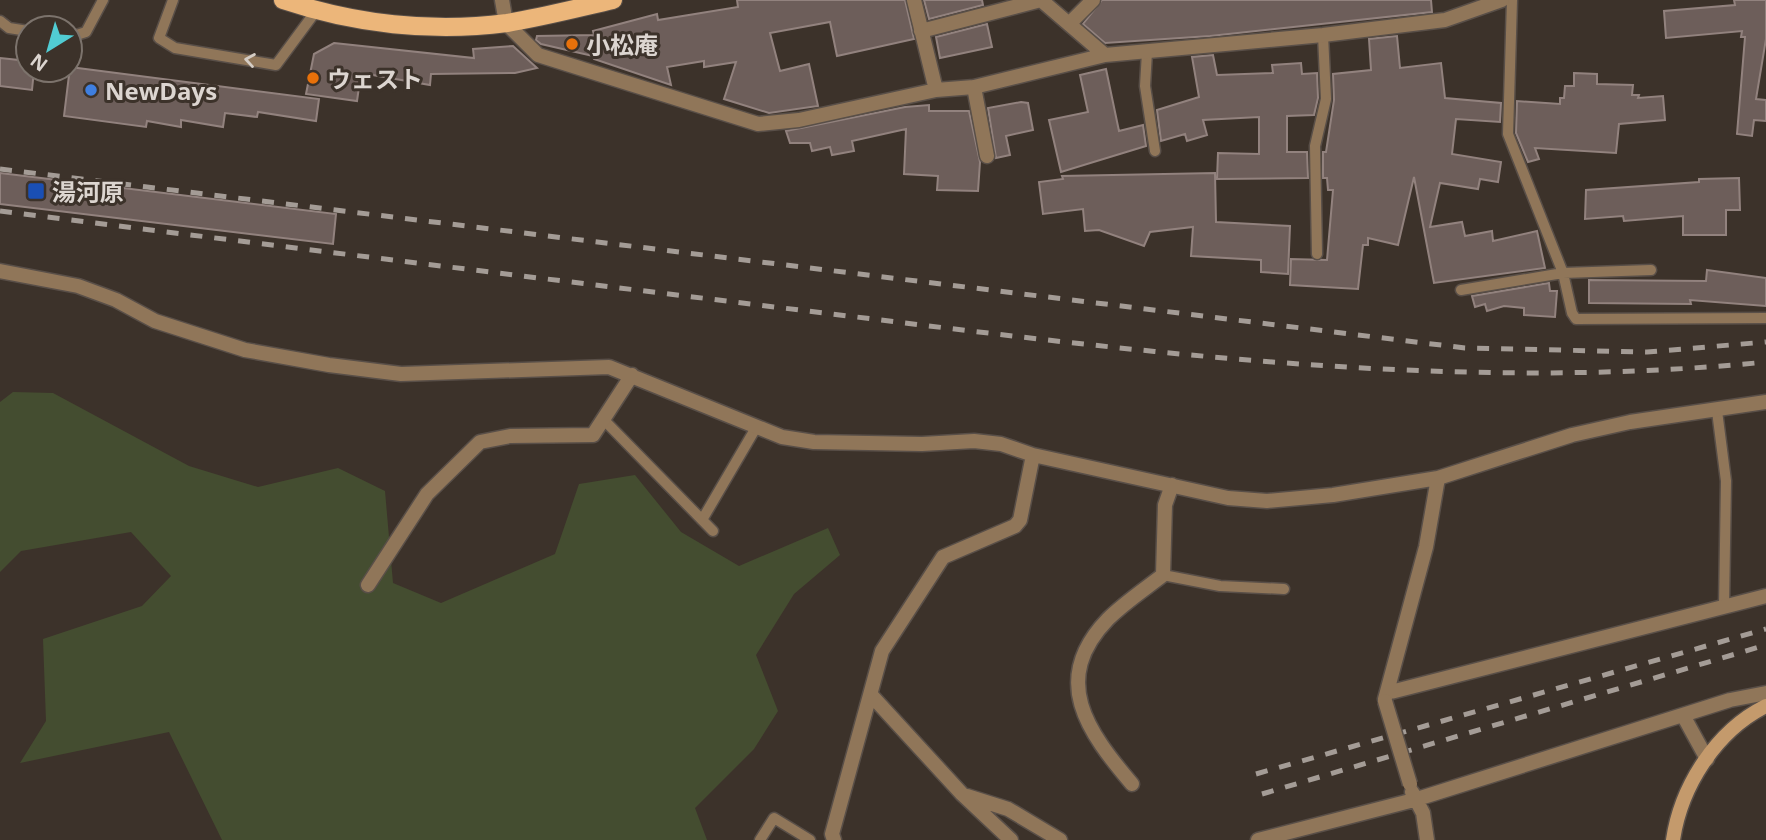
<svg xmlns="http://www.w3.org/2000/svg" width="1766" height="840" font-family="'Open Sans','Noto Sans JP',sans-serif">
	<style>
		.green { fill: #444d30 }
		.building { fill: #6d5e5a; stroke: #92827e; stroke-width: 2 }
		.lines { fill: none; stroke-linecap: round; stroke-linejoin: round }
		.lane-casing { stroke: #594f48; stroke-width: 13 }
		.street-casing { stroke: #594f48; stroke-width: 17 }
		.secondary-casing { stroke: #594f48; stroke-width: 17 }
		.primary-casing { stroke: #594f48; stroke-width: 20 }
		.lane { stroke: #907659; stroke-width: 10 }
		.street { stroke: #907659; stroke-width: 14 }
		.secondary { stroke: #c49a6c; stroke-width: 14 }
		.primary { stroke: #ecb67a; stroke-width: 18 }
		.rail { stroke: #a49c96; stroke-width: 5; stroke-dasharray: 12 12; stroke-linecap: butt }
		.street-bridge-casing { stroke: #594f48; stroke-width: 17; stroke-linecap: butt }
		.street-bridge { stroke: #907659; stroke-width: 14 }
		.oneway { stroke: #d4ccc4 }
		.food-dot { fill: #e8710a; stroke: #3c322a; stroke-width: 2.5 }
		.shop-dot { fill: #3f7fe0; stroke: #3c322a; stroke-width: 2.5 }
		.transit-dot { fill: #1a4fb4; stroke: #3c322a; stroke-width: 2.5 }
		.labels { text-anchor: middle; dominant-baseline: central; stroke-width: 6; stroke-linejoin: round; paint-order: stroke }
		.poi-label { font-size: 24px; font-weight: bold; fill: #dcd5d0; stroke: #3c322a; text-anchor: start }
	</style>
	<rect width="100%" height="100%" fill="#3c322a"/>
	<path class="green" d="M13,392L53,393L189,466L258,487L338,468L385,491L393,583L441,603L555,554L579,484L635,475L681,532L739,566L828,528L840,555L794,594L756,655L778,711L754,749L695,808L707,840H222L169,732L20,763L46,721L43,639L142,606L171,576L131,532L21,551L0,572V402Z"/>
	<path class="building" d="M737,0H905L914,39L837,56L830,22L770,33L780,71L809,64L818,106L769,113L724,99L736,62L704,67V61L667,67L671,85L594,59L593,56L541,44L536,40L537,36L594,35L593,31L657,14L658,20L738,7Z
		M924,0H982L983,5L929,19Z
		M1102,0H1431L1432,12L1210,36L1105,43L1083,24Z
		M1734,0H1766V39L1756,99L1766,100V121L1754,120L1752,136L1737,134L1745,37H1741L1742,31L1666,38L1664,11L1735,5Z
		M987,24L992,47L940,58L936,37Z
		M1397,36L1400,68L1441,63L1445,98L1501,103L1500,122L1456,119L1452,154L1501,162L1498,182L1480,179L1478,189L1440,183L1430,227L1462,222L1465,236L1492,231L1493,241L1537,231L1545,268L1434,283L1414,177L1398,245L1368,238V245H1363L1358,289L1290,285L1291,259L1327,260L1333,190H1328L1327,178H1323V152H1326L1334,100L1333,74L1371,70L1369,39Z
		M334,43L474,58L473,49L513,46L537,68L515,73L431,74L430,85L361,73L357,101L306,94L314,54Z
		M1213,55L1217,75L1273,73L1272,65L1301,63L1302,74L1317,73L1318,98L1314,115L1287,116V152H1307L1308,178L1217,179L1218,153L1259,154V117L1203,120L1207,135L1187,141L1185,134L1161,141L1157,110L1199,97L1192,57Z
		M0,58L28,61V70H34L32,90L0,86Z
		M70,67L319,99L316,121L258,112L257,117L225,113L223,127L181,120V127L147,121L146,127L64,116Z
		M1106,69L1119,131L1143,125L1146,146L1061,172L1049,120L1088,112L1080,75Z
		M1574,73L1597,74V84L1633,85L1632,95H1639L1638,98L1663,96L1665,120L1619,124L1616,153L1535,148L1539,159L1528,162L1516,133L1517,101L1560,104V98H1564L1565,86H1574Z
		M1021,102L1028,103L1033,130L1006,136L1010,155L996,158L988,108Z
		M929,105V111H969L980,162L978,191L937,190L938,176L904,174L906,129L852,141L854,151L832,155L830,147L812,151L810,143H790L786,131L905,107Z
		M0,173L336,214L333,244L0,204Z
		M1215,173L1216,222L1290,226L1288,274L1261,272V260L1191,256L1193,227L1150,232L1144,246L1099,230L1085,231L1083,209L1043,214L1039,182L1063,179L1062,176Z
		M1739,178L1740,210H1726V235H1683V216L1624,221L1623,216L1585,219L1586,190L1699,182V179Z
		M1707,270L1766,278V306L1690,300L1691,304L1589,303V280L1706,281Z
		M1549,283L1550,291H1557L1555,317L1524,315V308L1504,306L1487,311L1485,304L1475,307L1472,296Z"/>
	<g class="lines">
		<defs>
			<path id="lane" d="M173,0L159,38L175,48L276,65L316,11
				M1512,0L1508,134L1563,273L1572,313L1576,319L1766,318
				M0,21L9,28L28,31
				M70,37L86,32L103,0
				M1147,52L1145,86L1155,151
				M1317,254L1315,146L1326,99L1323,35
				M1461,290L1563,273L1651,270
				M1717,411L1726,481L1724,607
				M603,419L713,531
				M702,520L757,426
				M1163,575L1220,586L1284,589
				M760,840L774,818L810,840"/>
			<path id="street" d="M502,0L506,23L538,55L758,124L799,120L936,90L974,87L1105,55L1323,35L1445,20L1502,0
				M914,0L936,90
				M1041,0L1105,55
				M1069,24L1093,0
				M921,31L1041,0
				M974,87L987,156
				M0,271L78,286L116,300L155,321L245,350L329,365L401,374L609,367L782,437L814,442L922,444L974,441L1001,444L1033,455L1228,498L1267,501L1333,495L1438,478L1572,435L1630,422L1766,402
				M368,585L427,494L480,442L510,436L593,435L632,375
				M1387,693L1766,596
				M872,696L962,794L1011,840
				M1385,699L1426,547L1438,478
				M1684,717L1707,759
				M1132,784C1088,732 1049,680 1108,619C1124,603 1145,589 1163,575L1165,505L1172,485
				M1412,792L1423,813L1427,840
				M967,796L1008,809L1060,840
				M834,840L832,834L882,651L943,557L1015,526L1020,520L1033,455
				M1258,840L1414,800L1730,700L1766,693"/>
			<path id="secondary" d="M1673,840C1681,786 1716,731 1766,706"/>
			<path id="primary" d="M283,0C354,24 432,33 507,23C543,17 578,8 613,0"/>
		</defs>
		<use href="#lane" class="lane-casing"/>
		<use href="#street" class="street-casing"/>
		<use href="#secondary" class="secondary-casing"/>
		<use href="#primary" class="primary-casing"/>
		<use href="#lane" class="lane"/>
		<use href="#street" class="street"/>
		<use href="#secondary" class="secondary"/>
		<use href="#primary" class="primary"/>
		<path class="rail" d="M0,169L1465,348L1647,352L1766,342
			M0,211C277,246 555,280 832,314C1141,352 1454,393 1766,362
			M1256,774L1766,629
			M1262,794L1766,645"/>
		<defs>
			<path id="street-bridge" d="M1385,701L1410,784"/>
		</defs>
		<use href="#street-bridge" class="street-bridge-casing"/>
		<use href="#street-bridge" class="street-bridge"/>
	</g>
	<defs><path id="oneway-chevron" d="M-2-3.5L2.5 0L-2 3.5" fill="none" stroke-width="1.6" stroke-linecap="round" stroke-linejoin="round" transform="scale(1.75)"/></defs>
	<use class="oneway" href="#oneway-chevron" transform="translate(250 60) rotate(-171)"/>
	<g class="food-dot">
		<circle cx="572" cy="44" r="7"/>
		<circle cx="313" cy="78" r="7"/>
	</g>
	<circle class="shop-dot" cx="91" cy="90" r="7"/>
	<rect class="transit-dot" x="27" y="182" width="18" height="18" rx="3.5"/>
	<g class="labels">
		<g class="poi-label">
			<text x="586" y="44">小松庵</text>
			<text x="327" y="78">ウェスト</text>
			<text x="105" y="90">NewDays</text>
			<text x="52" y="191">湯河原</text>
		</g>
	</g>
	<g transform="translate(49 49) rotate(217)"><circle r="33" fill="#3c322a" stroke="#7c736c" stroke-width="2"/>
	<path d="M0-5L12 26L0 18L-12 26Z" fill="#51ccd3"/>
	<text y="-10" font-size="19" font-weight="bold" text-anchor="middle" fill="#dcd5d0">N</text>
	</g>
</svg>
